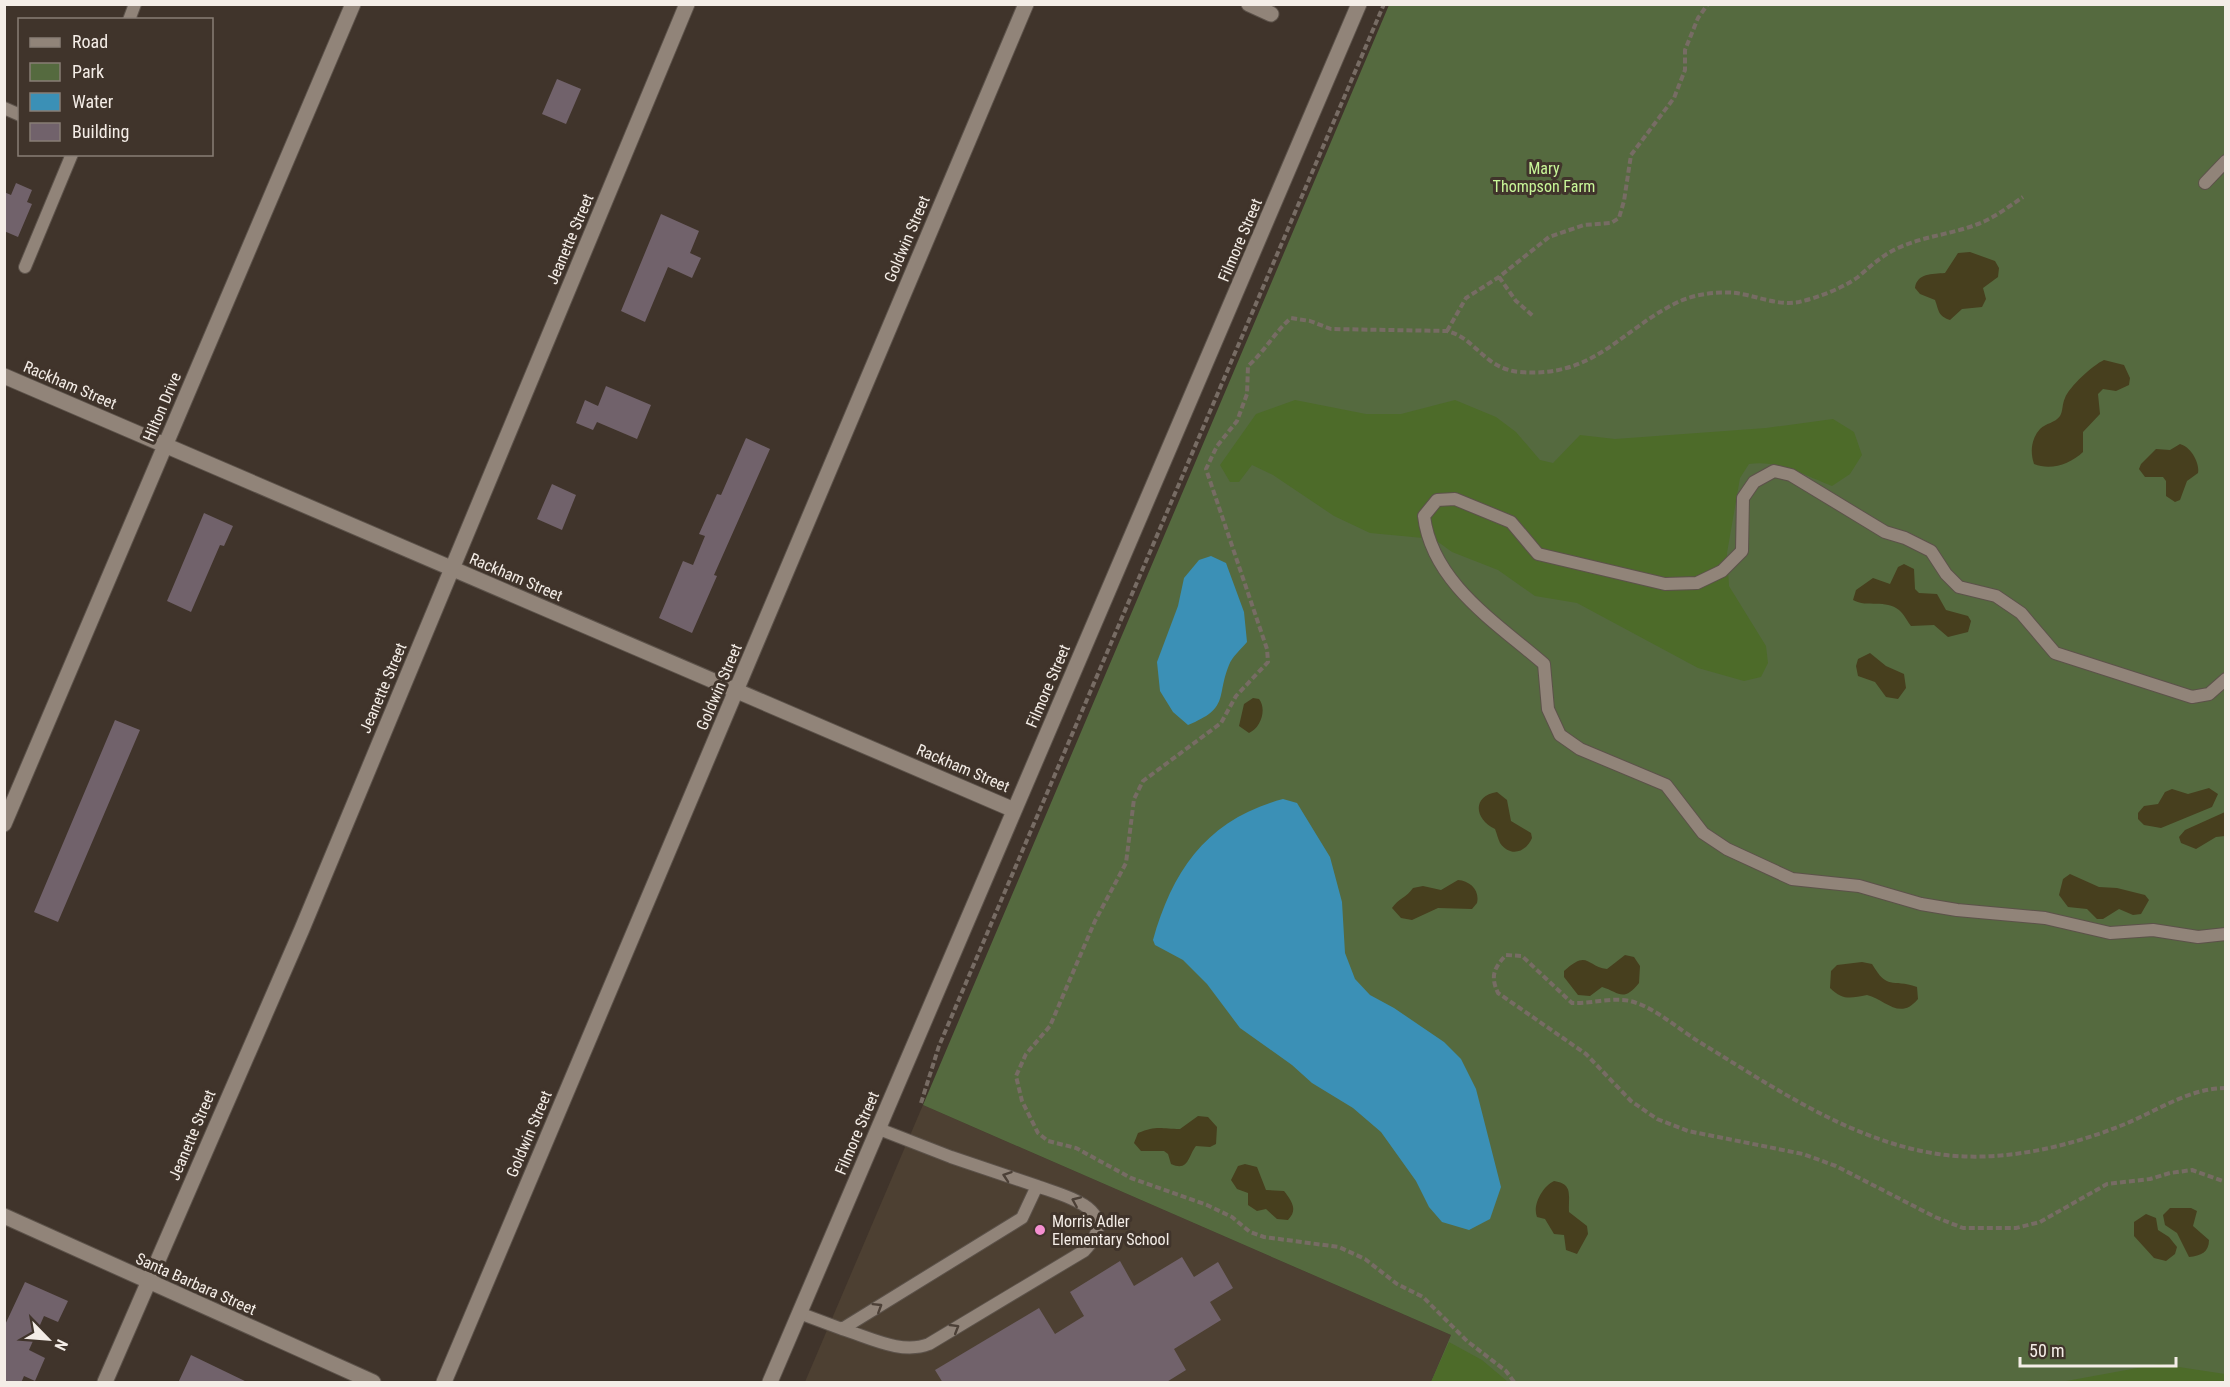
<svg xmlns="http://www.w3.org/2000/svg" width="2230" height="1387" font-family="'Roboto Condensed',sans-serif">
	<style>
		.education { fill: #4d4032 }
		.green { fill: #556a3f }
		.forest { fill: #4d6b29 }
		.sand { fill: #473f1e }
		.water { fill: #3b90b6 }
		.building { fill: #71626b }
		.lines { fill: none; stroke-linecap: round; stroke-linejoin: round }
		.lane-casing { stroke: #5c524a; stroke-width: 14 }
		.street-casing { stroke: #5c524a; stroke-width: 17 }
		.path { stroke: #776c64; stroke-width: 4; stroke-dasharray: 6 3; stroke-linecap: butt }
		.lane { stroke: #918479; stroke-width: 12 }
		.street { stroke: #918479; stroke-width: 15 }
		.oneway { stroke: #4c4037 }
		.poi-dot { fill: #f590d1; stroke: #40342b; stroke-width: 2 }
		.labels { text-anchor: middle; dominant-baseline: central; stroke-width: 6; stroke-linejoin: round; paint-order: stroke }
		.park-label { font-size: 16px; fill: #c8f698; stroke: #40342b }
		.street-label { font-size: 16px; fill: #f4ede7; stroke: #40342b }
		.poi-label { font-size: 16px; fill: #f4ede7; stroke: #40342b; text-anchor: start }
	</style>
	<rect width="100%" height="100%" fill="#40342b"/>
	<path class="education" d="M923,1105L1451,1335L1431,1382H805Z"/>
	<path class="green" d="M1389,5H2225V1382H1431L1451,1335L923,1105Z"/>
	<path class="forest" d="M1295,400L1366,414H1401L1455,400L1496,417L1516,432L1540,460L1553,463L1580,435L1615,439L1766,428L1833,419L1854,432L1862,455L1850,474L1832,486C1804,475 1780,460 1749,464L1740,478L1727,553L1729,586L1766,646L1768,663L1761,677L1744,681L1698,668L1577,603L1535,596L1498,570L1452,552L1434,539L1370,533L1334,516L1273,475L1252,465L1239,482H1230L1220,465L1256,414Z
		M1449,1342L1482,1360L1508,1382H1431Z
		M2159,1364L2225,1374V1382H2061Z"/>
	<path class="sand" d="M1970,252L1995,261L1999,268L1998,277L1983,288L1986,299L1982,307L1962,309L1950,320C1938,316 1939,311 1935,300L1920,294L1915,288C1917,273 1932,274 1945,273L1958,253Z
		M2104,360L2124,365L2130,378L2129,385L2116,391L2103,389L2098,394L2100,414L2083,432V452C2070,464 2051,471 2034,464C2030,452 2031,439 2040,429C2046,423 2055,423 2060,416C2063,411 2062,404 2065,398C2069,387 2093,365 2104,360Z
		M2180,444C2191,447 2200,463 2198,473L2187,481L2180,500L2175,502L2166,496V481L2163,477H2145L2139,469L2141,464L2156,449L2170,450Z
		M1904,564L1914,569L1915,589L1919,593L1937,594L1946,610L1968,616L1971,621L1968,632L1948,637L1934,625L1911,626C1907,621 1904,614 1899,610C1886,599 1867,608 1853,600L1856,590L1873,578L1890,584L1898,567Z
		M1870,653L1886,666L1904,674L1906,688L1898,699L1886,697L1875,682L1858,676L1856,666L1858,659Z
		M1253,698L1259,699C1267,709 1261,728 1249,733L1239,726L1244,704Z
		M2209,788L2218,794L2212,807L2161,828L2144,825L2138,819V813L2144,806L2158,804L2165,792L2172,789L2188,794Z
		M1497,792L1507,800L1511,821L1531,833L1532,838C1526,852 1511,858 1500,843C1498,839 1497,834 1495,829C1474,819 1472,796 1497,792Z
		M2225,812V836L2216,837L2196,849L2181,843L2179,837L2185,830Z
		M2070,874L2099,887L2117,888L2145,895L2149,900L2141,914L2133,915L2119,909L2103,919H2097L2087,909L2068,907L2059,895L2063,879Z
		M1458,880C1470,881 1480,890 1477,903L1472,909L1438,908L1412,920L1401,918L1392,908C1398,899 1407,897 1413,888L1423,886L1441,890Z
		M1625,955L1634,957L1640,966L1639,983C1623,1003 1619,992 1602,987L1590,996L1578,995L1564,977V971C1588,949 1586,966 1607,969Z
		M1862,962L1872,964C1888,991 1891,978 1917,987L1918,999C1900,1021 1886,1000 1867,995C1851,998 1843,1001 1830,988L1831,971L1837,965Z
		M1198,1116L1208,1117L1217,1127L1216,1144L1210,1147L1196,1146C1188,1156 1189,1172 1171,1164L1168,1154L1164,1151H1141L1134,1143L1138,1133C1157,1125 1162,1129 1180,1129Z
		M1245,1164L1257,1167L1266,1190L1284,1191C1292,1201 1298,1210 1288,1220L1277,1219L1266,1209L1257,1211L1248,1205V1193L1237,1189L1231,1180L1238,1166Z
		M1554,1181C1574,1184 1568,1196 1569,1212L1587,1226L1588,1234L1577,1254L1566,1250L1564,1235L1554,1234L1545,1219L1537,1217C1532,1205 1543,1186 1554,1181Z
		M2170,1208H2191L2197,1211L2193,1226L2209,1240C2209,1252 2201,1256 2189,1257L2177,1233L2165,1225L2163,1215Z
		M2146,1214L2156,1218L2158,1230L2169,1237L2177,1247L2175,1254L2166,1261L2154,1258L2134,1236V1222Z"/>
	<path class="water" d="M1211,556L1226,563L1244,612L1247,642C1241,649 1232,657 1229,665C1216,697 1230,708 1188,725L1173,712L1160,691L1157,662L1178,606L1184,578L1199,560Z
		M1283,799L1297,803L1330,857L1342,902L1345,953L1355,979L1370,995L1394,1008L1444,1042L1461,1059L1476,1089L1501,1187L1490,1219L1469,1230L1442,1222L1429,1207L1416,1181L1381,1132L1353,1108L1312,1083L1292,1065L1240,1028L1207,984L1183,960L1155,945L1153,940C1173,869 1208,819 1283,799Z"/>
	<path class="building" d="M557,79L581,89L566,124L542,114Z
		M16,183L32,190L27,202L32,204L18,237L4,231V192L11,195Z
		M661,214L699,231L690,253L701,258L692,278L668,267L645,322L621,311Z
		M606,386L651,405L637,439L597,422L593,430L576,423L585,400L598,406Z
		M746,438L770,449L714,575L717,576L692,633L659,618L683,561L693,565L705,536L699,534L717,494L721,495Z
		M552,484L576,495L562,530L537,519Z
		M204,513L233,526L224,546L220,545L191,612L167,601Z
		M115,720L140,730L58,922L34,912Z
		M1182,1257L1194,1277L1218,1262L1233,1288L1210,1302L1221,1320L1174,1349L1186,1370L1165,1383H943L935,1370L1039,1308L1055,1334L1084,1316L1070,1292L1120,1261L1134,1286Z
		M25,1282L68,1301L58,1322L44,1316L29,1350L45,1358L35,1381L24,1376L21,1383H4V1327Z
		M191,1355L249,1383H178Z"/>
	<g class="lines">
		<defs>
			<path id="lane" d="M129,20L135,4
				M4,108L20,115
				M2205,183L2226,161
				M25,267L72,154
				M2226,679L2209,694L2192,697L2055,653L2021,613L1996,596L1959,587L1946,574L1931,551L1905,538L1885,532L1791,475L1774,471L1754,482L1743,498L1742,551L1722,571L1697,583L1665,584L1538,554L1511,522L1455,499L1437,500L1424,516C1432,583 1497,623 1544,664L1548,709L1560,735L1580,749L1666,785L1703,833L1727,849L1792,879L1859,886L1921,904L1957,910L2045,918L2110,933L2153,930L2198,937L2226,934
				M799,1313L842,1329L1022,1218L1037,1186L951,1157L879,1129
				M842,1329C869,1337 901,1355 929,1344L1084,1251C1123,1210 1070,1198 1037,1186"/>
			<path id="street" d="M1249,4L1271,14
				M4,376L1014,810
				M4,824L353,4
				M4,1216L373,1382
				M105,1382L302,929L687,4
				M444,1382L1026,4
				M770,1382L1359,4"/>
		</defs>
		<use href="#lane" class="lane-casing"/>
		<use href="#street" class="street-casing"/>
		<path class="path" d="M1499,277L1516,301L1533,316
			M1447,331L1466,298L1499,277L1549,237L1584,225L1611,223L1619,218L1624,201L1631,155L1674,98L1685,70V50L1698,18L1708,4
			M2226,1088C2188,1088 2154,1113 2120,1126C2065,1148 1997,1163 1938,1154C1851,1141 1773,1087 1701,1043C1679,1030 1655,1007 1630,1001C1612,997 1590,1004 1572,1003L1522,956L1506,955C1494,968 1490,976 1498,993L1586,1054L1631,1101L1657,1119L1688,1131L1803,1154L1836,1166L1935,1217L1963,1228H2016L2040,1222L2107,1184L2150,1179L2170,1173L2192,1170L2226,1182
			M921,1103L939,1046L1384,4
			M1514,1382L1506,1371L1467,1341L1423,1297L1397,1284L1365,1259L1339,1247L1264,1237L1250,1232L1232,1217L1207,1205L1131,1178L1076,1148L1048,1141L1038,1133L1022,1101L1016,1076L1026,1054L1050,1026L1095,921L1126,863L1134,799L1143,781L1221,723L1236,696L1268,662L1267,649L1206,469L1217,446L1237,421L1247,394L1248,366C1265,351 1274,333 1291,318L1310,321L1331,329L1447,331C1476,338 1484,369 1520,372C1595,378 1620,330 1678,302C1695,294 1718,291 1736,293C1757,296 1778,306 1799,302C1817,298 1843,288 1858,277C1871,266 1882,255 1898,248C1926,235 1957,234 1985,221C1998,215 2011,205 2023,197"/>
		<use href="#lane" class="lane"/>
		<use href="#street" class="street"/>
	</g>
	<defs><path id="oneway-chevron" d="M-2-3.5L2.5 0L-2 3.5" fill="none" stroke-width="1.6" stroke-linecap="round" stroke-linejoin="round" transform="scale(1.5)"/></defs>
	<g class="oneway">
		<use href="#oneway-chevron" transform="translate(1007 1176) rotate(-161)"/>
		<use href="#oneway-chevron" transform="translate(1076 1201) rotate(-157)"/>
		<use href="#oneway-chevron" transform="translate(878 1307) rotate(-32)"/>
		<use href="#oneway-chevron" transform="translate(955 1328) rotate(-31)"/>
	</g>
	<circle class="poi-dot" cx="1040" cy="1230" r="6"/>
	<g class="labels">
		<g class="park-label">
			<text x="1544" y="168">Mary<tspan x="1544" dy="18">Thompson Farm</tspan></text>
		</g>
		<g class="street-label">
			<text transform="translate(570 239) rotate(-67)">Jeanette Street</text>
			<text transform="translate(907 239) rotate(-67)">Goldwin Street</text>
			<text transform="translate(1240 240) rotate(-67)">Filmore Street</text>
			<text transform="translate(70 385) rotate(23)">Rackham Street</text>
			<text transform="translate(162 407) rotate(-67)">Hilton Drive</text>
			<text transform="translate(516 577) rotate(23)">Rackham Street</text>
			<text transform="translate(1048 686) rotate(-67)">Filmore Street</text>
			<text transform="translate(719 687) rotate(-67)">Goldwin Street</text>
			<text transform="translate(383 688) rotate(-67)">Jeanette Street</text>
			<text transform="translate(963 768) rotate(23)">Rackham Street</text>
			<text transform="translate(857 1133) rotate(-67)">Filmore Street</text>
			<text transform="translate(529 1134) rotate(-67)">Goldwin Street</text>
			<text transform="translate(192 1135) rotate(-67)">Jeanette Street</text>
			<text transform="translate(196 1284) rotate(24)">Santa Barbara Street</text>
		</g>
		<g class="poi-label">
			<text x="1052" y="1221">Morris Adler<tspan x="1052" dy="18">Elementary School</tspan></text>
		</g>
	</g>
	<rect width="2230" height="1387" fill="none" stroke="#f4ede7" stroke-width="12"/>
	<rect x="18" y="18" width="195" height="138" fill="#40342b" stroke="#887e76" stroke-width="1.5"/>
	<rect x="30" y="38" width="30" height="9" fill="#918479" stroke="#887e76" stroke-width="1.5"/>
	<text x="72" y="48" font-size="18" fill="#f4ede7">Road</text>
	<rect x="30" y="63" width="30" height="18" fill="#556a3f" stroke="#887e76" stroke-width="1.5"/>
	<text x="72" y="78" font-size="18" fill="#f4ede7">Park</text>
	<rect x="30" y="93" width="30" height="18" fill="#3b90b6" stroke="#887e76" stroke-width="1.5"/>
	<text x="72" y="108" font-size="18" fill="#f4ede7">Water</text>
	<rect x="30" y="123" width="30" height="18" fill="#71626b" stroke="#887e76" stroke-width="1.5"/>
	<text x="72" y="138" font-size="18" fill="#f4ede7">Building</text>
	<g transform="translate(48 1339) rotate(115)" stroke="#40342b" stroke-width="4.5" paint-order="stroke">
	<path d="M0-4.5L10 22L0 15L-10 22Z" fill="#f4ede7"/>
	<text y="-9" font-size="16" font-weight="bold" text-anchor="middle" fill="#f4ede7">N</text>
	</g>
	<path d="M2020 1357v9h156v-9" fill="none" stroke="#f4ede7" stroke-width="3"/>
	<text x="2029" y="1357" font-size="18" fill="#f4ede7" stroke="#40342b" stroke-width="4.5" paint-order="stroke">50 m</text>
</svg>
